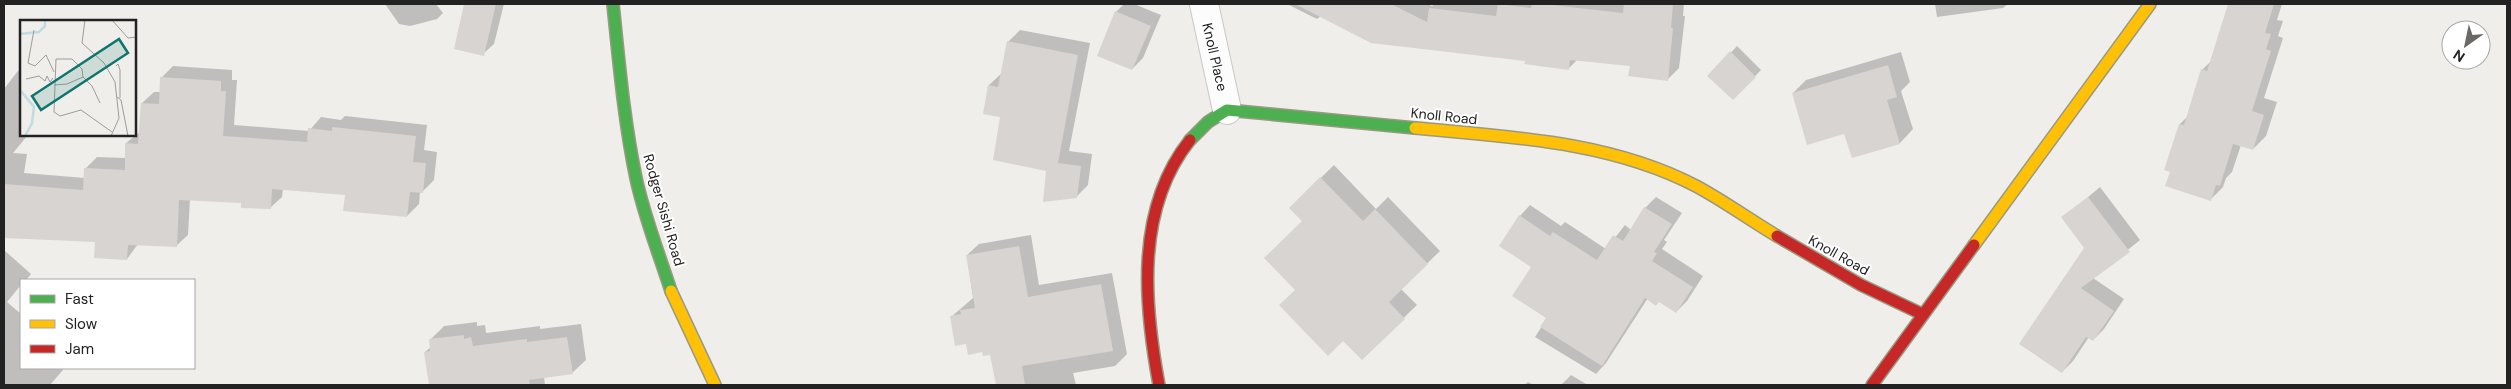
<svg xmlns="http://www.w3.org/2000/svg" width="2511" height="389" font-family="'DM Sans',sans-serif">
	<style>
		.shadow { fill: #0003 }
		.building { fill: #d7d4d2 }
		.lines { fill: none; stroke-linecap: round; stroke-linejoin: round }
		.street-casing { stroke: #c9c8c7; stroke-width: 30 }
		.fast-casing { stroke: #999a82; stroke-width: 14 }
		.slow-casing { stroke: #999a82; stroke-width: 14 }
		.jam-casing { stroke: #999a82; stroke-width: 14 }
		.street { stroke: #fdfcfc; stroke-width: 28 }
		.fast { stroke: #4caf50; stroke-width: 11 }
		.slow { stroke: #ffc107; stroke-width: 11 }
		.jam { stroke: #c62828; stroke-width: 11 }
		.labels { text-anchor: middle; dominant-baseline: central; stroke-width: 4; stroke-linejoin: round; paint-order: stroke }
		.street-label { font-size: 14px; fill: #222; stroke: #fff }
		.inset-river { fill: none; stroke: #bfdbe3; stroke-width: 2.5 }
		.inset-road { fill: none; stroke: #9e9c9b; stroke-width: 1 }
		.view { fill: #0f766e; fill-opacity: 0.15; stroke: #0f766e; stroke-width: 2.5 }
		.inset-edge { fill: none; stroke: #222; stroke-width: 2.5 }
	</style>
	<rect width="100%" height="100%" fill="#f0eeeb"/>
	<path class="shadow" d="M385,4H436L443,13L437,19L410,26L399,24Z
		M466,4H504L494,44L483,54L456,49Z
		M1124,4H1134L1161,15L1143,58L1132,69L1116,12Z
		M1287,4H1427L1432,6L1435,4H1684L1683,16H1685L1679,68L1667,80L1631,65L1578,59L1568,69L1321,16L1317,19Z
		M1935,4H2008L2003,8L1937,17Z
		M2229,4H2282L2277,20L2283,21L2278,36L2283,38L2264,98L2277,102L2266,136L2253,149L2241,145L2232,172L2226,178L2223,187L2210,200L2166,169L2180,124L2188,116L2202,70L2211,61Z
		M1020,30L1090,43L1069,151L1092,154L1088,185L1076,197L1047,170L1002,116L989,85L1002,73L1008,42Z
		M1737,46L1761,70L1733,99L1709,76Z
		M1901,52L1910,82L1901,91L1913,129L1900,143L1845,132L1793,93L1806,80Z
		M173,66L232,70V80H237L234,125L309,131L321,117L341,120L345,116L427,125L424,150L437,152L434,180L422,192H420L419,204L407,216L347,194L283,188L282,197L270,208L243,202L190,199L188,235L176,246L138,244L127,259L96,241L4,237V89L17,72L21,68V135H28L13,153L27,154L24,173L85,178V169L97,157L126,158V143L140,132L142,103L154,92H161V78Z
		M1334,165L1376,209L1388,197L1440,251L1401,289L1417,305L1362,358L1296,290L1303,221L1290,208Z
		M2100,187L2140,240L2093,278L2124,299L2104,329L2093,340L2089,337L2073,361L2062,372L2085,248L2063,218Z
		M1656,197L1682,213L1664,240L1667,242L1662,249L1703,276L1687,301L1676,312L1659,301L1648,298L1606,363L1596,374L1535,337L1548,317L1520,216L1530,205L1561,226L1565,222L1606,249L1625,225L1631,230L1645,208Z
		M1031,235L1039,285L1112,273L1127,354L1115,366L1073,373L1076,385H998L991,353L967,343L951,317L973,298L967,255L979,244Z
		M4,250L31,274L26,280H21V285L7,302L21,314V368H61L63,370L50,385H6L4,383Z
		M477,322V326L485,325L486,333L540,326V329L581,324L586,360L572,373L544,377L545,385H430L425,352L431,347L430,340L444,326Z
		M1571,375L1588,385H1561Z
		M1528,382L1534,385H1524Z"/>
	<path class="building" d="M464,4H496L484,56L454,49Z
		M1295,4H1391L1427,22L1429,8L1496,16L1498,4L1531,8L1532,4H1543L1623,13L1624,4H1673L1671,28H1673L1668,81L1628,76L1630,66L1570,60L1569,70L1524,64L1525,61L1371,43Z
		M2228,4H2274L2265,33L2271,34L2266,49L2271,51L2252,111L2264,115L2253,150L2233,144L2220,186L2216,185L2211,201L2165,186L2170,172L2164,170L2179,124L2184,125L2201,69L2207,71Z
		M1115,11L1151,26L1132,70L1097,56Z
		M1007,41L1078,55L1058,163L1081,166L1077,198L1043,202L1046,171L993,160L1000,117L983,114L988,85L998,87Z
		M1730,51L1756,77L1733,100L1707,76Z
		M1888,65L1897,97L1887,100L1900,144L1852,158L1844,134L1807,145L1792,93Z
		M160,77L221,81V91H226L223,136L307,142L308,128L332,131V127L416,136L413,162L426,163L423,193L410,192L407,217L343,211L345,195L272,189L271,209L241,208V203L179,200L177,247L128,245L127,260L94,258L95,242L4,238V184L83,190L84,168L125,170V143L138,144L141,103L159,104Z
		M1320,177L1363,221L1375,209L1428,264L1389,302L1405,319L1362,360L1343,341L1328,356L1300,327L1279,305L1295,290L1264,258L1302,221L1289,208Z
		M2088,197L2130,252L2081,288L2114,311L2093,341L2086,337L2062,373L2019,344L2084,248L2061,217Z
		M1644,207L1672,224L1654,252L1657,253L1652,261L1693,287L1676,313L1659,302L1656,306L1645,298L1602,366L1540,327L1546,318L1512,296L1531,267L1499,246L1519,215L1550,236L1553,232L1597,260L1613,235L1623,241Z
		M1019,246L1028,297L1101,284L1113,351L1022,366L1025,385H996L990,355L983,356L982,352L968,355L966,344L955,346L950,316L961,314L960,310L975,308L966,255Z
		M464,335V339L471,337L473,346L527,339V342L567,337L573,374L529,380L530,385H429L424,352L430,351L429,339Z"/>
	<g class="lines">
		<defs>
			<path id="street" d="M1204,4L1227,110"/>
			<path id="fast" d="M613,4C619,62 624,121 636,178C644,216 659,254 671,291
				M1190,140L1208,122L1227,110L1415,128"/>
			<path id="slow" d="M1415,128C1510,137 1610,141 1696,186C1724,201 1750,220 1777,236
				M1974,245L2150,4
				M671,291L715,385"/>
			<path id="jam" d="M1777,236L1861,285L1922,314
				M1159,385C1144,304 1135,209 1190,140
				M1872,385L1974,245"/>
		</defs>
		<use href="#street" class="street-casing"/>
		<use href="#fast" class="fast-casing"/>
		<use href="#slow" class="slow-casing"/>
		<use href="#jam" class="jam-casing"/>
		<use href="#street" class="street"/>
		<use href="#fast" class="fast"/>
		<use href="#slow" class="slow"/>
		<use href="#jam" class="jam"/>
	</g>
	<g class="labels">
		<g class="street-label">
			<text transform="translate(1215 57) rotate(77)">Knoll Place</text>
			<text transform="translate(1444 116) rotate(6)">Knoll Road</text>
			<text transform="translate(664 210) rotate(74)">Rodger Sishi Road</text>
			<text transform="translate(1839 255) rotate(29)">Knoll Road</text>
		</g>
	</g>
	<g transform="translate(20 20)">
		<rect width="116" height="116" fill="#f0eeeb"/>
		<path class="inset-river" d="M0,14L19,12L25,6V0M0,70L14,87L12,103L5,116"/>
		<path class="inset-road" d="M65,0L62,23L84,43L95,62L99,98L91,116M92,0L108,18L117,17M14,10L8,43L15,46L26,35L34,52M96,46L98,44L100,50V78M63,57L62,49L52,39H36L34,92L40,96L61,90L92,112M63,57L72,66L80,83M6,59L19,56L25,61L27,56L30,62L33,58M34,65L47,64L63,57M97,77L101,80L108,116"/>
		<path class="view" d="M99,19L108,33L21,90L12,76Z"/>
		<rect width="116" height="116" class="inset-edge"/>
	</g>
	<rect width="2511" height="389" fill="none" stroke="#222222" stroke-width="10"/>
	<rect x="20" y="279" width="175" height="90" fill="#ffffff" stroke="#a7a7a7"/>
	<rect x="30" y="295" width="25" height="8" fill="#4caf50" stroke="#a7a7a7"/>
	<text x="65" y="304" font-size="15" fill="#222222">Fast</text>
	<rect x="30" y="320" width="25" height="8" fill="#ffc107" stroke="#a7a7a7"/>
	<text x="65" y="329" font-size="15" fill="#222222">Slow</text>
	<rect x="30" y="345" width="25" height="8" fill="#c62828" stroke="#a7a7a7"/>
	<text x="65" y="354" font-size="15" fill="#222222">Jam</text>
	<g transform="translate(2466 45) rotate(213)"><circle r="24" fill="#ffffff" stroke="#a7a7a7"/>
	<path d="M0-4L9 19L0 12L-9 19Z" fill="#6a6968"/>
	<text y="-8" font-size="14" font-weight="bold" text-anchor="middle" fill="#222222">N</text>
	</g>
</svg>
